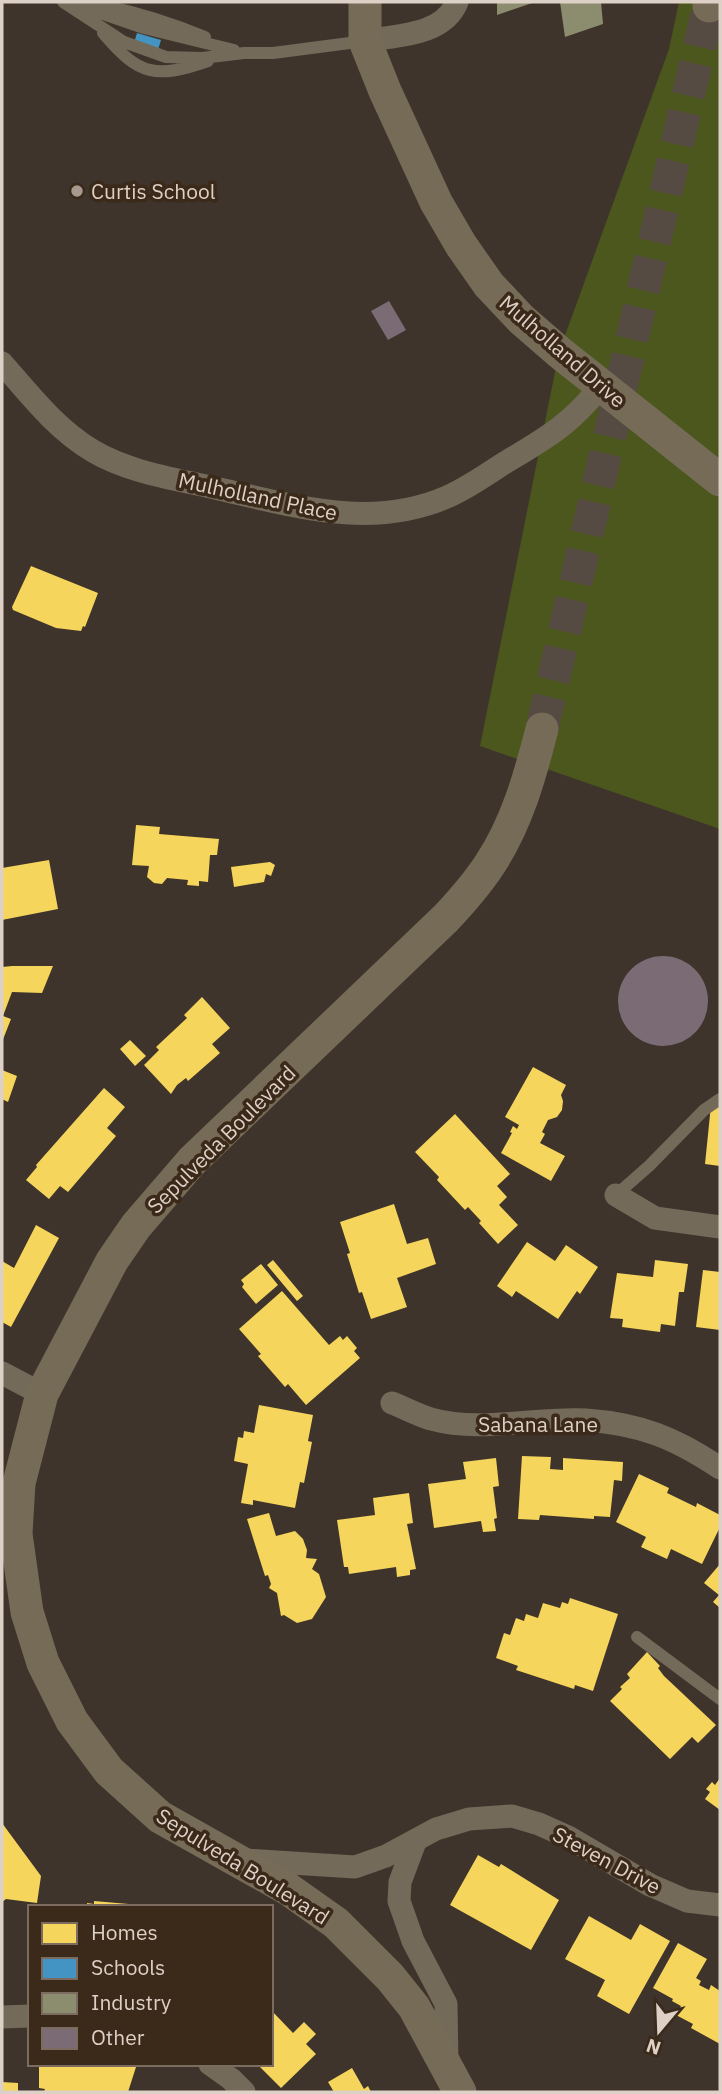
<svg xmlns="http://www.w3.org/2000/svg" width="722" height="2094" font-family="'IBM Plex Sans',sans-serif">
	<style>
		.green { fill: #4b571d }
		.homes { fill: #f6d55c }
		.schools { fill: #4393c3 }
		.industry { fill: #8c8c6e }
		.building { fill: #7b6b74 }
		.lines { fill: none; stroke-linecap: round; stroke-linejoin: round }
		.secondary-tunnel { stroke: #564b42; stroke-width: 33; stroke-dasharray: 33 17; stroke-linecap: butt }
		.service { stroke: #746a59; stroke-width: 12 }
		.minor { stroke: #746a59; stroke-width: 23 }
		.secondary { stroke: #766b57; stroke-width: 33 }
		.poi-dot { fill: #a59990; stroke: #3b2919; stroke-width: 2.5 }
		.labels { text-anchor: middle; dominant-baseline: central; stroke-width: 7; stroke-linejoin: round; paint-order: stroke }
		.poi-label { font-size: 21px; fill: #ddd0c7; stroke: #3b2919; text-anchor: start }
		.street-label { font-size: 21px; fill: #ddd0c7; stroke: #3b2919 }
	</style>
	<rect width="100%" height="100%" fill="#3e342b"/>
	<path class="green" d="M679,2H720V829L480,746L559,352L669,49Z"/>
	<path class="homes" d="M31,566L98,593L85,627L83,626L81,631L56,628L13,610L12,607Z
		M136,825L160,827L159,834L219,839L217,855H210L208,882L199,881V886L187,885L188,880L167,878L162,884L154,883L147,877L149,866L132,865Z
		M49,860L58,909L2,920V868Z
		M270,862L275,865L271,876L266,874L264,882L234,887L231,867Z
		M12,966H53L42,993L12,992L3,1016L11,1019L2,1042V967Z
		M202,997L230,1028L212,1044L220,1053L188,1081L186,1078L177,1085L171,1094L144,1065L159,1050L156,1047L187,1018L184,1015Z
		M130,1040L146,1056L135,1066L120,1049Z
		M533,1067L566,1085L561,1095L563,1101L562,1110L557,1117L548,1120L542,1132L545,1134L540,1143L565,1156L551,1181L501,1153L512,1133L510,1132L513,1126L517,1129L519,1125L505,1117Z
		M2,1070L17,1076L8,1102L2,1099Z
		M104,1088L125,1107L107,1128L116,1136L68,1192L60,1186L49,1199L26,1180L37,1167L36,1165Z
		M711,1105L720,1106V1166L705,1164Z
		M455,1114L510,1174L497,1186L507,1197L499,1205L518,1225L498,1244L479,1223L481,1221L468,1207L465,1210L437,1180L439,1177L415,1152Z
		M394,1204L407,1244L428,1238L436,1264L397,1278L407,1307L371,1319L362,1292L359,1293L347,1254L350,1253L340,1222Z
		M36,1225L59,1238L11,1327L2,1322V1261L14,1268Z
		M527,1242L555,1261L566,1245L598,1267L580,1294L577,1291L558,1319L516,1291L512,1297L497,1286Z
		M273,1260L303,1296L297,1301L267,1265Z
		M655,1260L688,1264L684,1292H679L675,1326L661,1324L660,1332L622,1327L623,1319L610,1318L617,1273L653,1277Z
		M261,1264L278,1285L256,1304L242,1287L244,1284L241,1280Z
		M703,1270L720,1272V1330L696,1327Z
		M282,1291L329,1345L340,1336L343,1340L347,1336L357,1348L354,1351L360,1358L306,1405L288,1384L285,1387L258,1356L261,1354L239,1329Z
		M259,1405L313,1415L308,1441L312,1442L304,1483L300,1482L295,1508L253,1500V1505L241,1503L248,1464L234,1461L238,1437L243,1438L244,1431L254,1433Z
		M522,1456L551,1457L550,1469L563,1470V1458L623,1462L622,1481L614,1480L610,1517L594,1516V1519L540,1515L539,1520L518,1519Z
		M496,1458L499,1486L493,1487L497,1518L494,1519L496,1531L483,1532L481,1521L434,1528L428,1484L466,1479L463,1462Z
		M639,1474L669,1488L667,1493L696,1507L697,1503L720,1515V1527L702,1564L671,1549L667,1559L641,1547L646,1537L616,1522Z
		M409,1493L413,1523L407,1524L416,1569L410,1570V1575L397,1577L396,1567L349,1574L348,1567H344L337,1520L375,1515L373,1498Z
		M269,1513L276,1536L295,1531L303,1539L307,1550L306,1558L317,1559L312,1569L319,1574L326,1597L312,1619L297,1623L284,1615L281,1616L277,1593L269,1588L271,1584L268,1575L265,1576L247,1519Z
		M720,1564V1608L713,1602L719,1595L704,1583Z
		M570,1598L618,1614L593,1691L575,1685L574,1689L516,1670L518,1666L496,1658L504,1633L510,1635L516,1618L524,1621L526,1614L538,1618L543,1603L560,1608L562,1602L568,1604Z
		M647,1652L660,1666L658,1668L664,1676L716,1725L698,1743L692,1737L670,1759L610,1701L622,1689L620,1687L630,1678L627,1674Z
		M720,1778V1810L705,1799L710,1792L706,1789L712,1782L715,1785Z
		M2,1823L41,1876L37,1903L6,1899L2,1902Z
		M478,1855L499,1867L501,1864L559,1900L531,1950L450,1905Z
		M94,1901L140,1905V1907H87V1903L94,1904Z
		M589,1916L631,1940L640,1924L670,1941L629,2014L597,1996L605,1980L565,1959Z
		M678,1943L707,1959L696,1978L701,1981L699,1985L709,1990L711,1985L720,1991V2044L691,2028L693,2024L676,2015L681,2006L672,2001L673,1999L653,1988Z
		M271,2010L293,2033L304,2022L316,2034L306,2044L316,2054L281,2088L257,2064H271Z
		M39,2064H118L136,2067L128,2092H44L45,2089L39,2088Z
		M352,2068L364,2089L368,2086L371,2092H334L328,2082Z
		M2,2082L18,2083V2092H2Z"/>
	<path class="schools" d="M137,33L161,40L158,50L134,43Z"/>
	<path class="industry" d="M497,2H535L497,15Z
		M560,2H601L603,24L565,37Z"/>
	<path class="building" d="M389,301L406,330L388,340L371,311Z
		M618 1001a45 45 0 1 1 90 0a45 45 0 1 1-90 0Z"/>
	<g class="lines">
		<path class="secondary-tunnel" d="M542,729L709,6"/>
		<path class="service" d="M63,2L124,42L166,57L202,58L244,53H273L365,41
			M85,2C127,9 166,21 205,37
			M77,5L144,28L234,50
			M103,33C139,76 156,79 208,61
			M616,1195L649,1166L704,1110L720,1099
			M637,1637L720,1699"/>
		<path class="minor" d="M365,41C397,35 443,36 457,2
			M2,363C30,395 56,429 93,451C130,473 177,479 219,489C295,506 371,530 447,497C468,488 487,474 506,462C546,438 571,424 600,387
			M616,1195L655,1218L720,1227
			M2,1373L42,1394
			M392,1403C405,1408 418,1415 431,1419C481,1433 535,1417 586,1420C641,1424 675,1438 720,1468
			M415,1842L400,1882L399,1901L413,1941L446,2004L447,2063
			M244,1860L355,1867L386,1856L436,1829L469,1819L512,1816L539,1824L568,1837L650,1885L687,1901L720,1905
			M2,2017L30,2016
			M210,2064L231,2079L244,2092"/>
		<path class="secondary" d="M365,2V41L385,91L436,202L461,245L489,285L521,319L559,352L720,480
			M709,6L710,2
			M460,2092L414,2007L390,1977L336,1923L288,1889L160,1817L109,1771L72,1721L43,1663L27,1612L16,1534L19,1483L42,1394L112,1261L136,1226L192,1161L446,918C462,901 477,884 490,864C517,823 530,776 542,729"/>
	</g>
	<circle class="poi-dot" cx="77" cy="191" r="7"/>
	<g class="labels">
		<g class="poi-label">
			<text x="91" y="191">Curtis School</text>
		</g>
		<g class="street-label">
			<text transform="translate(563 351) rotate(41)">Mulholland Drive</text>
			<text transform="translate(258 496) rotate(12)">Mulholland Place</text>
			<text transform="translate(221 1139) rotate(-45)">Sepulveda Boulevard</text>
			<text x="538" y="1424">Sabana Lane</text>
			<text transform="translate(607 1860) rotate(28)">Steven Drive</text>
			<text transform="translate(243 1866) rotate(32)">Sepulveda Boulevard</text>
		</g>
	</g>
	<rect width="722" height="2094" fill="none" stroke="#ddd0c7" stroke-width="7"/>
	<rect x="28" y="1905" width="245" height="161" fill="#3b2919" stroke="#7c6c5f" stroke-width="2"/>
	<rect x="42" y="1923" width="35" height="21" fill="#f6d55c" stroke="#7c6c5f" stroke-width="2"/>
	<text x="91" y="1940" font-size="21" fill="#ddd0c7">Homes</text>
	<rect x="42" y="1958" width="35" height="21" fill="#4393c3" stroke="#7c6c5f" stroke-width="2"/>
	<text x="91" y="1975" font-size="21" fill="#ddd0c7">Schools</text>
	<rect x="42" y="1993" width="35" height="21" fill="#8c8c6e" stroke="#7c6c5f" stroke-width="2"/>
	<text x="91" y="2010" font-size="21" fill="#ddd0c7">Industry</text>
	<rect x="42" y="2028" width="35" height="21" fill="#7b6b74" stroke="#7c6c5f" stroke-width="2"/>
	<text x="91" y="2045" font-size="21" fill="#ddd0c7">Other</text>
	<g transform="translate(659 2031) rotate(199)" stroke="#3b2919" stroke-width="5" paint-order="stroke">
	<path d="M0-5L12 26L0 18L-12 26Z" fill="#ddd0c7"/>
	<text y="-10" font-size="19" font-weight="bold" text-anchor="middle" fill="#ddd0c7">N</text>
	</g>
</svg>
